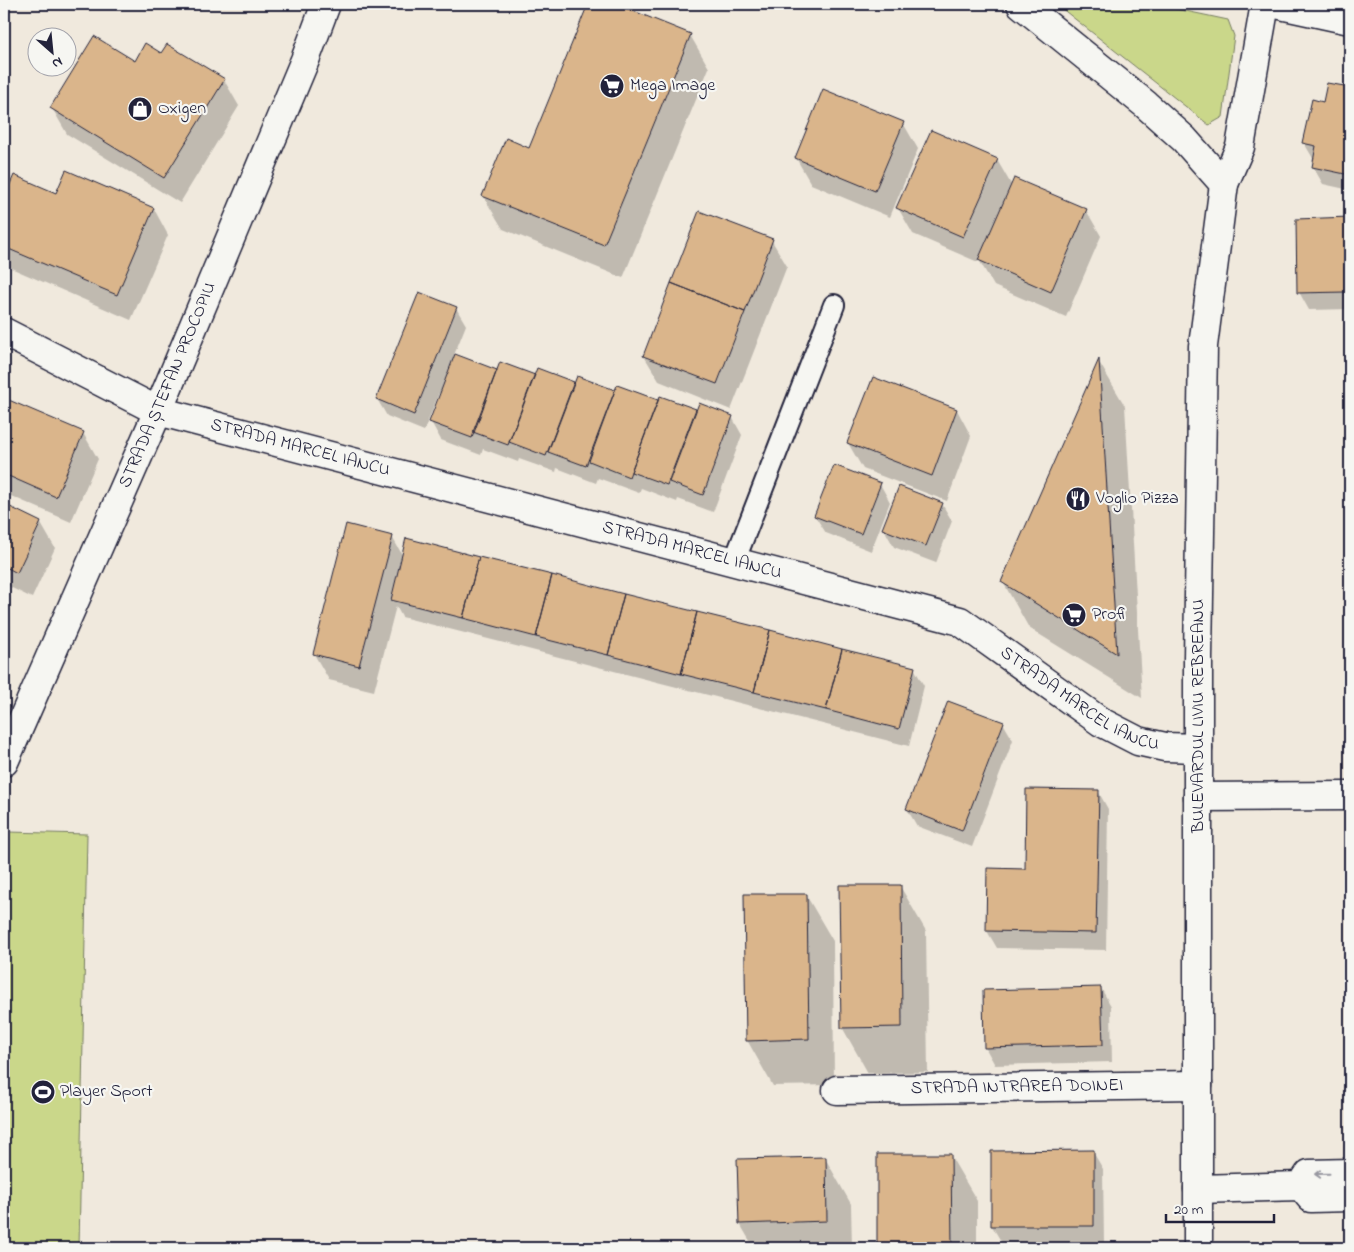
<svg xmlns="http://www.w3.org/2000/svg" width="1354" height="1252" font-family="'Indie Flower',sans-serif">
	<style>
		.green { fill: #cad78a; stroke: #767c62 }
		.shadow { fill: #0003 }
		.building { fill: #dab58b; stroke: #22223b }
		.lines { fill: none; stroke-linecap: round; stroke-linejoin: round }
		.service-casing { stroke: #22223b; stroke-width: 24 }
		.minor-casing { stroke: #22223b; stroke-width: 31 }
		.tertiary-casing { stroke: #22223b; stroke-width: 31 }
		.service { stroke: #f6f6f2; stroke-width: 20 }
		.minor { stroke: #f6f6f2; stroke-width: 28 }
		.tertiary { stroke: #f6f6f2; stroke-width: 28 }
		.oneway { stroke: #9797a0 }
		.labels { text-anchor: middle; dominant-baseline: central; stroke-width: 4.5; stroke-linejoin: round; paint-order: stroke }
		.poi-label { font-size: 18px; fill: #22223b; stroke: #f6f6f2; text-anchor: start }
		.street-label { font-size: 18px; fill: #22223b; stroke: #f6f6f2 }
	</style>
	<rect width="100%" height="100%" fill="#f0e9dd"/>
	<filter id="ink" filterUnits="userSpaceOnUse"><feTurbulence type="fractalNoise" baseFrequency=".02" numOctaves="2"/><feDisplacementMap in="SourceGraphic" scale="10" xChannelSelector="R" yChannelSelector="G"/><feConvolveMatrix kernelMatrix="1 2 1 2 8 2 1 2 1" color-interpolation-filters="sRGB"/></filter>
	<g filter="url(#ink)">
		<path class="green" d="M1056,4H1153L1228,20L1234,36L1223,117L1209,125Z
			M8,832L87,834L79,1248H4V936H6Z"/>
		<path class="shadow" d="M590,4H613L690,35L709,68L623,278L503,229L483,196L530,149Z
			M161,55L224,80L239,106L180,203L67,134L52,108L135,63Z
			M1328,84L1350,88V190L1323,184L1313,167L1314,160L1304,143L1324,104Z
			M903,123L918,149L890,217L811,184L796,158Z
			M997,160L1012,186L1086,210L1101,236L1066,317L994,286L979,260L978,262L913,234L898,208Z
			M14,177L56,195L154,209L168,235L131,320L4,265V201Z
			M1350,219V309L1309,310L1299,292L1298,220Z
			M772,241L787,266L731,410L659,381L644,356Z
			M456,308L466,325L454,355L498,372L535,376L538,370L575,384L577,378L616,392L618,387L659,402L661,397L697,411L732,417L742,435L713,512L678,499L677,502L641,488L639,493L598,478L596,483L557,468L556,472L519,459L518,462L483,449L481,455L441,440L431,422L441,394L439,393L424,431L387,416L377,399Z
			M1099,362L1125,406L1142,698L1029,628L1003,582Z
			M873,378L957,410L971,436L947,501L863,469L848,443Z
			M4,400L83,433L98,459L71,522L4,493Z
			M880,484L890,502L871,551L826,533L815,516Z
			M942,504L952,521L936,563L894,547L884,529Z
			M4,506L40,522L55,548L32,598L4,584Z
			M392,537L403,556L914,668L924,686L909,746L402,617L396,606L374,691L329,680L314,654Z
			M4,650L8,657L4,665Z
			M1003,723L1013,740L972,847L917,826L907,809Z
			M1098,791L1108,809L1106,950L997,948L987,931L1026,870Z
			M900,886L926,931L928,1072L868,1073L842,1027Z
			M806,895L833,941L834,1085L773,1086L747,1040Z
			M1101,988L1111,1006L1112,1062L995,1065L985,1047Z
			M1093,1152L1103,1169L1104,1243H1002L992,1226Z
			M950,1155L977,1201V1248H879L878,1156Z
			M825,1158L851,1204L852,1248H754L740,1224Z"/>
		<path class="building" d="M588,4H616L691,34L604,245L482,196L506,138L529,148Z
			M94,36L135,61L145,43L161,53L167,44L225,79L164,178L50,108Z
			M1327,83L1350,87V175L1312,167L1316,146L1302,143L1312,99L1323,102Z
			M823,89L904,122L875,191L795,158Z
			M931,130L998,159L963,237L896,208Z
			M66,170L154,208L117,295L4,247V198L14,175L56,193Z
			M1014,178L1087,209L1051,292L978,260Z
			M699,211L773,239L745,312L671,283Z
			M1350,217V267L1345,266V292L1297,293L1296,219Z
			M671,283L745,312L717,384L643,356Z
			M419,292L457,307L414,415L376,399Z
			M455,354L497,370L472,438L429,422Z
			M1099,359L1117,654L1001,582Z
			M500,362L535,375L508,445L473,432Z
			M537,368L574,382L546,456L509,442Z
			M577,376L615,390L586,466L548,452Z
			M873,377L957,409L932,476L847,443Z
			M617,385L658,400L629,477L589,461Z
			M660,396L696,409L667,485L631,472Z
			M4,398L84,432L56,497L4,474Z
			M699,403L733,416L703,495L669,482Z
			M834,465L881,483L861,534L814,516Z
			M899,486L943,503L926,546L882,529Z
			M4,504L41,522L17,573L4,566Z
			M346,524L393,536L359,666L313,654Z
			M406,538L479,557L463,618L391,600Z
			M479,557L552,575L536,637L463,618Z
			M552,575L624,594L608,655L536,637Z
			M624,594L697,612L681,674L608,655Z
			M697,612L770,630L754,692L681,674Z
			M770,630L842,649L826,710L754,692Z
			M842,649L915,667L899,729L826,710Z
			M948,701L1004,722L962,831L906,809Z
			M1026,789L1099,790L1096,933L986,931L987,868L1025,869Z
			M839,885H901L902,1027L841,1028Z
			M744,894H807L809,1039L746,1041Z
			M1101,987L1103,1045L984,1048L983,990Z
			M1094,1150V1226H991V1151Z
			M877,1154H951L952,1248H877Z
			M826,1157L827,1221L739,1224L737,1159Z"/>
		<g class="lines">
			<defs>
				<path id="service" d="M734,562L834,305"/>
				<g id="minor">
					<path d="M1021,4L1145,104L1184,139L1224,184L1203,346L1198,658V1248"/>
					<path d="M1276,4L1350,20"/>
					<path d="M1224,184L1240,147L1265,4"/>
					<path id="s1" d="M4,332L158,411L960,621L1101,722L1138,741L1165,747L1198,748"/>
					<path d="M1198,797L1350,796"/>
					<path id="s2" d="M837,1090L1198,1085"/>
					<path d="M1301,1186L1309,1174L1350,1173"/>
					<path d="M1198,1189L1301,1186L1311,1198L1350,1197"/>
				</g>
				<g id="tertiary">
					<path id="s3" d="M4,762L158,411L305,60L326,4"/>
				</g>
			</defs>
			<use href="#service" class="service-casing"/>
			<use href="#minor" class="minor-casing"/>
			<use href="#tertiary" class="tertiary-casing"/>
			<use href="#service" class="service"/>
			<use href="#minor" class="minor"/>
			<use href="#tertiary" class="tertiary"/>
		</g>
		<defs><path id="oneway-shaft" d="M-6 0H5M1.5-3L5.5 0L1.5 3" fill="none" stroke-width="1.6" stroke-linecap="round" stroke-linejoin="round" transform="scale(1.25)"/></defs>
		<use class="oneway" href="#oneway-shaft" transform="translate(1322 1174) rotate(179)"/>
	</g>
	<defs>
		<symbol id="supermarket-disc" viewBox="-11 -11 22 22"><circle r="9.5" fill="#22223b" stroke="#f6f6f2"/><path d="M-6-5.5h2.5l.6 2H6L4.5 2H-2.5L-4.4-4H-6ZM-1.5 3.2a1.3 1.3 0 1 0 .1 0ZM3 3.2a1.3 1.3 0 1 0 .1 0Z" fill="#fff"/></symbol>
		<symbol id="shop-disc" viewBox="-11 -11 22 22"><circle r="9.5" fill="#22223b" stroke="#f6f6f2"/><path d="M-5-2.5h2.3a2.7 3.5 0 0 1 5.4 0H5L5.5 6h-11ZM-1.5-2.5h3a1.5 2.3 0 0 0-3 0Z" fill="#fff"/></symbol>
		<symbol id="restaurant-disc" viewBox="-11 -11 22 22"><circle r="9.5" fill="#22223b" stroke="#f6f6f2"/><path d="M-5-6h1v4h1v-4h1v4h1v-4h1v5L-1.5 .5V6h-2V.5L-5-1ZM5-6V6H3V1.5H1.5Q1.5-4 5-6Z" fill="#fff"/></symbol>
		<symbol id="stadium-disc" viewBox="-11 -11 22 22"><circle r="9.5" fill="#22223b" stroke="#f6f6f2"/><path d="M0-5a6.5 5 0 1 0 0 10a6.5 5 0 1 0 0-10ZM-3.5-1.8h7v3.6h-7Z" fill="#fff"/></symbol>
	</defs>
	<g fill-rule="evenodd">
		<use href="#supermarket-disc" x="598" y="72" width="28" height="28"/>
		<use href="#shop-disc" x="126" y="95" width="28" height="28"/>
		<use href="#restaurant-disc" x="1064" y="485" width="28" height="28"/>
		<use href="#supermarket-disc" x="1060" y="601" width="28" height="28"/>
		<use href="#stadium-disc" x="29" y="1078" width="28" height="28"/>
	</g>
	<g class="labels">
		<g class="poi-label">
			<text x="630" y="86">Mega Image</text>
			<text x="158" y="109">Oxigen</text>
			<text x="1096" y="499">Voglio Pizza</text>
			<text x="1092" y="615">Profi</text>
			<text x="60" y="1092">Player Sport</text>
		</g>
		<g class="street-label">
			<text stroke="none"><textPath href="#s3" startOffset="411">STRADA ȘTEFAN PROCOPIU</textPath></text>
			<text stroke="none"><textPath href="#s1" startOffset="320">STRADA MARCEL IANCU</textPath></text>
			<text stroke="none"><textPath href="#s1" startOffset="725">STRADA MARCEL IANCU</textPath></text>
			<text stroke="none"><textPath href="#s1" startOffset="1146">STRADA MARCEL IANCU</textPath></text>
			<text transform="translate(1199 716) rotate(-90)">BULEVARDUL LIVIU REBREANU</text>
			<text stroke="none"><textPath href="#s2" startOffset="180">STRADA INTRAREA DOINEI</textPath></text>
		</g>
	</g>
	<rect width="1354" height="1252" fill="none" stroke="#f6f6f2" stroke-width="20"/>
	<rect x="10" y="10" width="1334" height="1232" fill="none" stroke="#22223b" stroke-width="2" filter="url(#ink)"/>
	<g transform="translate(52 52) rotate(153)"><circle r="24" fill="#f6f6f2" stroke="#a1a1a9"/>
	<path d="M0-4L9 19L0 12L-9 19Z" fill="#22223b"/>
	<text y="-8" font-size="14" font-weight="bold" text-anchor="middle" fill="#22223b">N</text>
	</g>
	<path d="M1166 1214v8h108v-8" fill="none" stroke="#22223b" stroke-width="2.5"/>
	<text x="1174" y="1214" font-size="15" fill="#22223b" stroke="#f6f6f2" stroke-width="4" paint-order="stroke">20 m</text>
</svg>
